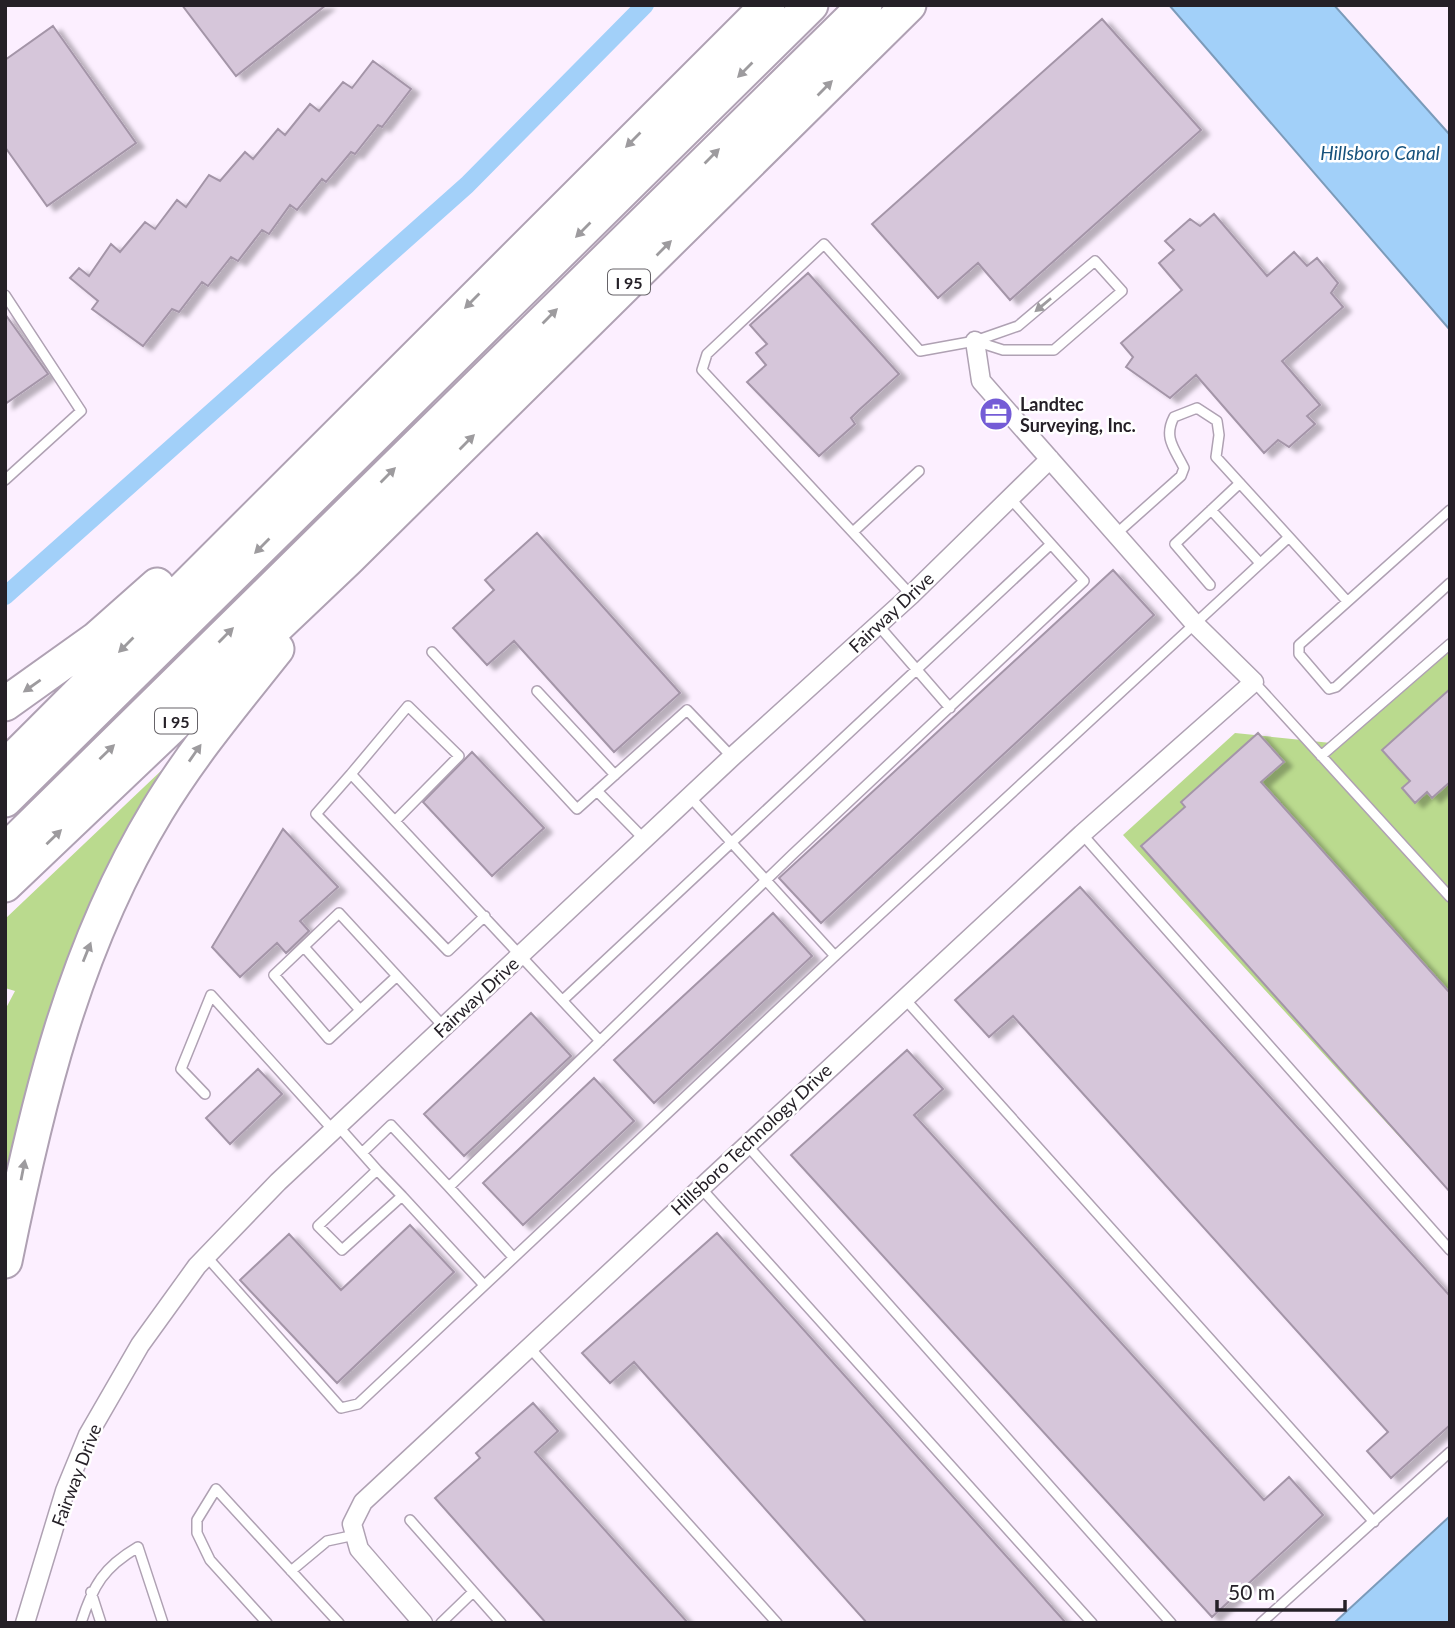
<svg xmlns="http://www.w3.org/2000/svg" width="1455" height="1628" font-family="Lato,sans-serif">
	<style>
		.green { fill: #bada8e }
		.water { fill: #a2d0f9; stroke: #7c9bba; stroke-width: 2 }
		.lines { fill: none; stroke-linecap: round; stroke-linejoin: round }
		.canal { stroke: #a2d0f9; stroke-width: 18 }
		.building { fill: #d6c6da; stroke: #a495a8; stroke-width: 2; filter: url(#shadow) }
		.lane-casing { stroke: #afa1b3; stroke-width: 12 }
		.street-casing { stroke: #afa1b3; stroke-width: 21 }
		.highway-casing { stroke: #afa1b3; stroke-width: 37 }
		.lane { stroke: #fff; stroke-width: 9 }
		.street { stroke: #fff; stroke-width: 18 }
		.highway { stroke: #fff; stroke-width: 33 }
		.oneway { fill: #9d9b9e }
		.labels { text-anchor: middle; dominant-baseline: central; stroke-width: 5; stroke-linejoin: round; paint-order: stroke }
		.shield { fill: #fff; stroke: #666368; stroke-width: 2 }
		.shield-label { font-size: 16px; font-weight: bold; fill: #252027 }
		.poi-label { font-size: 18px; font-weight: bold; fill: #252027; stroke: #fff; text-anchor: start }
		.street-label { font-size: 18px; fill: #252027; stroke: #fff }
		.water-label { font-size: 19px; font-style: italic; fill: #16527d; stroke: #fff }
	</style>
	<defs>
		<filter id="shadow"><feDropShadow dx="8" dy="4.5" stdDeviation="2" flood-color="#0004"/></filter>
	</defs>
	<rect width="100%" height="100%" fill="#fcefff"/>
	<path class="green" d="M1450,637V1192L1123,835L1235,733L1331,743Z
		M183,750L136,832L5,1215V1010L15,991L5,988V919Z"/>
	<path class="water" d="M1169,5H1334L1450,135V330Z
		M1450,1516V1620L1447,1623H1334Z"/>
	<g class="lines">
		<path class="canal" d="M5,596L467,185L645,5"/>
	</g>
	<path class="building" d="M182,5H326L236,76Z
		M1102,19L1201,130L1010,300L978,263L938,298L872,224Z
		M53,26L136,143L47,206L5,147V60Z
		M373,61L411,89L382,127L378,125L355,154L351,152L326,182L322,179L297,210L290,205L269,234L262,230L238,261L231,257L208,286L202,282L179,312L172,309L143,346L92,309L98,301L70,278L79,268L89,276L111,244L120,252L145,222L155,229L177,200L186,207L209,175L220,181L245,152L253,159L278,129L285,135L310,104L319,111L343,82L352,88Z
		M1214,214L1267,276L1294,252L1307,266L1317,258L1338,283L1331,293L1343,307L1282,361L1320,405L1307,416L1315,424L1289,447L1278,440L1264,453L1196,375L1170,398L1126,367L1133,357L1121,343L1182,290L1159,263L1174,250L1165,241L1190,219L1200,226Z
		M808,273L899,374L859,410L851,418L855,424L819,456L747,382L766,365L756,353L767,344L750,325Z
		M5,314L48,374L5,404Z
		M537,533L680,693L614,752L514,641L487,665L453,628L494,590L485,580Z
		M1113,570L1154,615L821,923L779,878Z
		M1450,689V782L1432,798L1427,792L1415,803L1402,788L1410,781L1382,750Z
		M1258,733L1284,762L1261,782L1450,993V1192L1141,846L1185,807L1181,802Z
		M472,752L544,828L492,876L423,802Z
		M283,829L338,887L300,921L309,931L286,953L277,943L240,977L212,947Z
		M1080,887L1450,1296V1425L1391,1478L1367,1451L1388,1432L1013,1016L989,1037L955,1000Z
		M773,913L812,956L654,1103L614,1060Z
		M531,1013L571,1056L464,1156L424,1114Z
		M907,1050L943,1089L914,1115L1264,1500L1289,1477L1323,1515L1212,1617L791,1155Z
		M258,1069L282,1094L230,1144L206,1118Z
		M594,1078L634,1121L523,1225L483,1183Z
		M410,1225L454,1272L337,1383L240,1280L289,1234L341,1290Z
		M717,1233L1066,1623H867L634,1362L610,1383L582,1353Z
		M533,1403L558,1431L535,1452L688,1623H546L435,1498L480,1458L476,1453Z"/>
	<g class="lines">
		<defs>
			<path id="lane" d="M5,295L81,411L5,480
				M1211,510L1260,563
				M1450,510L1299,645V654L1329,689L1336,687L1450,583
				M853,532L919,471
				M1289,537L1346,600
				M1210,585L1175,544L1240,483
				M911,595L702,370L707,354L824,244L920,351L975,341L1003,350H1054L1122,291L1095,261L1018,326L975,341
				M878,625L950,708
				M432,652L577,809L597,791
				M1254,682L1450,897
				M537,691L615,775
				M1321,756L1450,644
				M351,774L316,814L448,951L485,916
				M690,797L835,956
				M395,821L459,756L408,706L351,774L600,1041
				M1082,834L1450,1250
				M644,839L597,791L687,710L732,757
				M304,947L360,1010
				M397,976L329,1039L274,975L339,913L444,1027
				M904,998L1374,1522
				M563,1000L1051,544
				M205,1094L181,1069L211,995L333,1130
				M338,1126L362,1153L391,1125L449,1187L792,855L1084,581L1009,497
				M746,1144L1171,1623
				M362,1153L377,1170L318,1226L342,1250L402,1196L377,1170
				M449,1187L513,1257
				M700,1187L1092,1623
				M402,1196L484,1285
				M206,1256L341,1408L358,1404L835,956L1289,537L1216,457L1219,435L1217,421L1197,408L1174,417C1163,438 1175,449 1184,468L1181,476L1116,534
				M529,1347L777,1623
				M410,1520L501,1623
				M291,1571L327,1541L355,1535
				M91,1592L101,1623
				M81,1623C93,1585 104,1567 138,1547L163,1623
				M267,1623L210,1560L197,1533V1520L216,1489L339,1623
				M441,1623L473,1592
				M1261,1623L1450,1452"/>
			<path id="street" d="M25,1623L65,1491L88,1435L140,1345L197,1266L278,1182L732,757L911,595L1050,459
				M423,1623L359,1549L352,1524L363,1502L1082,834L1254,682L1195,624L981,381L975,341"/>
			<path id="highway" d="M5,704L96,639L157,585
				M5,767L768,5
				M5,800L811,5
				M5,851L865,5
				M5,885L348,559L909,5
				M5,1261C37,1103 73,950 157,811C192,753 235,702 277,649"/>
		</defs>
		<use href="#lane" class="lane-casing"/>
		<use href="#street" class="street-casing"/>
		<use href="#highway" class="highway-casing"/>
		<use href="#lane" class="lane"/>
		<use href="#street" class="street"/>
		<use href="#highway" class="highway"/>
	</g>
	<defs><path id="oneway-solid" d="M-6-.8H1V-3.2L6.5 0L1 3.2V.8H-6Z" transform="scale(1.75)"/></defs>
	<g class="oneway">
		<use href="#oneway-solid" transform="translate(745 70) rotate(135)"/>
		<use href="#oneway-solid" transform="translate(825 88) rotate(-45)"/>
		<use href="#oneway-solid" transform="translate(633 140) rotate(135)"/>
		<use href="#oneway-solid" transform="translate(712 156) rotate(-45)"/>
		<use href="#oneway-solid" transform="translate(583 230) rotate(135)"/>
		<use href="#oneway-solid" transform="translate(664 248) rotate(-45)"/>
		<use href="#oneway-solid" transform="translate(472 301) rotate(135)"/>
		<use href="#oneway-solid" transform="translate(1043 305) rotate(140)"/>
		<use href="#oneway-solid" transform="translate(550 316) rotate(-45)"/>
		<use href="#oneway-solid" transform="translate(467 442) rotate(-45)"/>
		<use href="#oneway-solid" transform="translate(388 475) rotate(-45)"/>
		<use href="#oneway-solid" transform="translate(262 546) rotate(135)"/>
		<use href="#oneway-solid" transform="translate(226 635) rotate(-45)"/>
		<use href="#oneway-solid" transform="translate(126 645) rotate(135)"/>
		<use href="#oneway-solid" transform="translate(32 686) rotate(145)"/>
		<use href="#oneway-solid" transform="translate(107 752) rotate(-44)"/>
		<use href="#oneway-solid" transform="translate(195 753) rotate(-55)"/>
		<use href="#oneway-solid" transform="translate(54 837) rotate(-44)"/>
		<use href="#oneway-solid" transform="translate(87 952) rotate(-68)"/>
		<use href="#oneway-solid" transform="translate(23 1170) rotate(-79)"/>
	</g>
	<defs>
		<symbol id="office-disc" viewBox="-11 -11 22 22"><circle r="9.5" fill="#745cd6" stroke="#fff"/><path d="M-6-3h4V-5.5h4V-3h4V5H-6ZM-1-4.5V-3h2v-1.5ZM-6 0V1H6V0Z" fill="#fff"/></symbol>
	</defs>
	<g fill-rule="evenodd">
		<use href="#office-disc" x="977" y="395" width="38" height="38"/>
	</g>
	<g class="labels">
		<g class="shield">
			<rect x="608" y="269.5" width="42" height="25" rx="5"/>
			<rect x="155" y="708.5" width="42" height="25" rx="5"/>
		</g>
		<g class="shield-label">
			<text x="629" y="282">I 95</text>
			<text x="176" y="721">I 95</text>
		</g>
		<g class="poi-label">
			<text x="1020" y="404">Landtec<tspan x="1020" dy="21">Surveying, Inc.</tspan></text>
		</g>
		<g class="street-label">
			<text transform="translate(891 612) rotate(-43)">Fairway Drive</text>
			<text transform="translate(476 997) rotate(-43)">Fairway Drive</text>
			<text transform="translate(751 1139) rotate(-43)">Hillsboro Technology Drive</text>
			<text transform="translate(76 1475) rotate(-69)">Fairway Drive</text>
		</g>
		<g class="water-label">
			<text x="1380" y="152">Hillsboro Canal</text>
		</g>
	</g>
	<rect width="1455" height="1628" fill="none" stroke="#252027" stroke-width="14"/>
	<path d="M1217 1600v10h128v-10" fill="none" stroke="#252027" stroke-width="3.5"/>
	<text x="1228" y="1600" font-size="21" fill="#252027" stroke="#ffffff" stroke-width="5" paint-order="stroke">50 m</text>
</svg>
